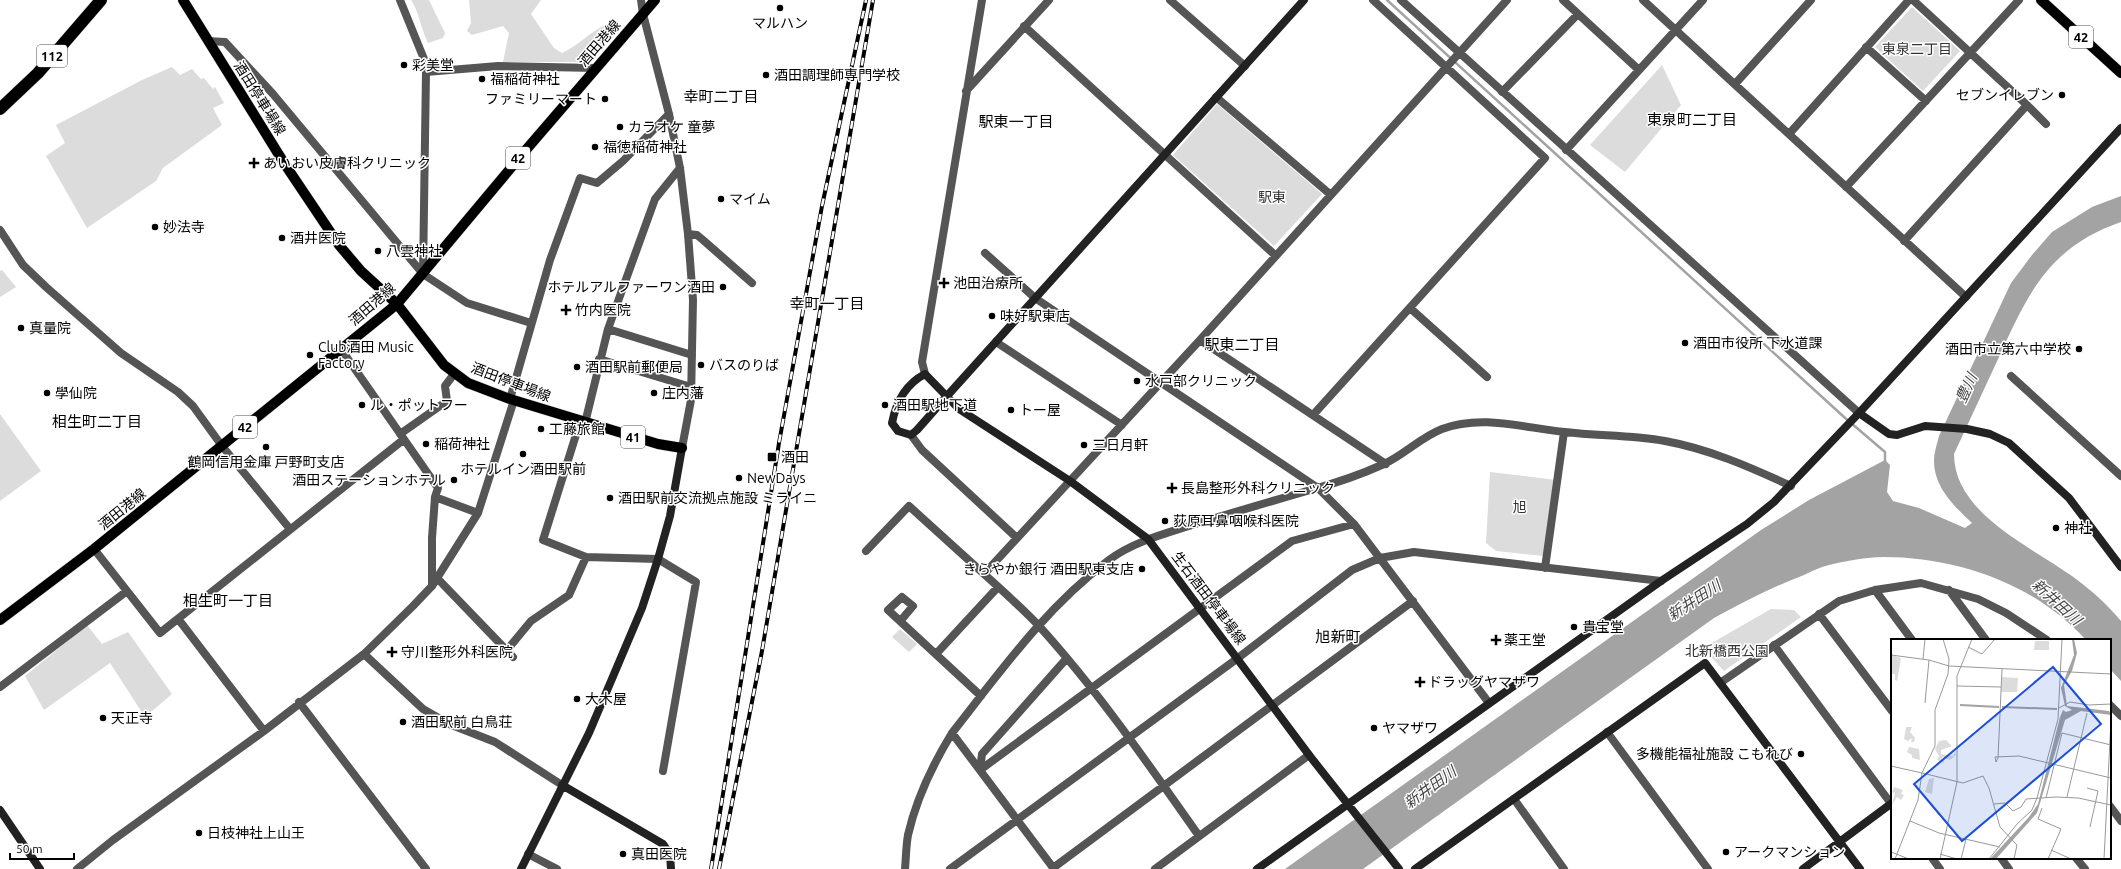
<svg xmlns="http://www.w3.org/2000/svg" width="2121" height="869" font-family="Ubuntu,'Noto Sans JP',sans-serif">
	<style>
		.green { fill: #dcdcdc }
		.water { fill: #a3a3a3 }
		.lines { fill: none; stroke-linecap: round; stroke-linejoin: round }
		.stream { stroke: #a3a3a3; stroke-width: 2.5 }
		.primary-casing { stroke: #dbdbdb; stroke-width: 11 }
		.highway-casing { stroke: #dbdbdb; stroke-width: 13 }
		.street { stroke: #555; stroke-width: 8 }
		.secondary { stroke: #222; stroke-width: 8 }
		.primary { stroke: #000; stroke-width: 10 }
		.highway { stroke: #000; stroke-width: 12 }
		.rail-casing { stroke: #000; stroke-width: 4 }
		.rail { stroke: #fff; stroke-width: 2.5; stroke-dasharray: 8; stroke-linecap: butt }
		.poi-dot { fill: #000; stroke: #fff; stroke-width: 1.5 }
		.labels { text-anchor: middle; dominant-baseline: central; stroke-width: 3; stroke-linejoin: round; paint-order: stroke }
		.shield { fill: #fff; stroke: #4c4c4c; stroke-width: 1 }
		.shield-label { font-size: 13px; font-weight: bold; fill: #000 }
		.poi-label { font-size: 14px; fill: #000; stroke: #fff; text-anchor: start }
		.street-label { font-size: 14px; fill: #000; stroke: #fff }
		.park-label { font-size: 14px; fill: #333; stroke: #fff }
		.neighbourhood-label { font-size: 15px; fill: #000; stroke: #fff }
		.water-label { font-size: 15px; font-style: italic; fill: #444; stroke: #fff }
		.inset-river { fill: none; stroke: #a3a3a3; stroke-width: 2 }
		.inset-road { fill: none; stroke: #999; stroke-width: 1 }
		.view { fill: #1d4ed8; fill-opacity: 0.15; stroke: #1d4ed8; stroke-width: 2 }
		.inset-edge { fill: none; stroke: #000; stroke-width: 2 }
	</style>
	<rect width="100%" height="100%" fill="#fff"/>
	<path class="green" d="M411,0H429L445,33L443,38L428,43C421,29 419,12 411,0Z
		M469,0H541L531,14L554,48L562,53C579,45 590,32 607,24L611,26L615,32L596,56L588,62H503L509,33L503,26L472,35L467,31L471,23Z
		M1912,7L1960,51L1923,91L1875,47Z
		M1662,65L1681,105L1625,172L1590,145Z
		M172,67L180,75L192,69L201,79L204,78L213,89L215,87L224,103L213,108L222,125L163,168L156,181L87,228L46,156L65,143L56,125L142,80Z
		M1217,104L1322,194L1274,246L1173,155Z
		M2,270L16,287L0,297V271Z
		M0,414L41,471L0,501Z
		M1490,472L1556,480L1544,556L1496,551L1486,543Z
		M1771,609L1794,610L1801,617L1724,671L1703,648Z
		M87,625L102,644L128,632L172,694L145,717L110,663L44,710L25,676Z
		M900,629L917,644L909,652L892,637Z"/>
	<path class="water" d="M2121,196V222C2049,247 2028,293 1999,357C1984,389 1969,422 1954,454C1954,513 2030,546 2072,576C2090,589 2107,604 2121,621V681L2110,669V640H2086C2035,584 1958,557 1883,557C1867,557 1846,561 1829,565C1821,567 1812,571 1804,575C1772,587 1743,602 1714,618L1363,869H1285L1761,530L1809,500L1885,460L1890,465L1887,492L1893,501L1919,508L1965,528L1972,523C1954,506 1934,487 1934,461C1934,453 1937,444 1939,436L2011,283L2032,255L2052,232L2092,207Z"/>
	<g class="lines">
		<path class="stream" d="M1387,0L1844,417L1885,452V463"/>
		<defs>
			<path id="primary" d="M183,0L284,163L339,245L361,271L397,304L444,365L468,383L510,399L658,444L682,448
				M2041,0L2121,73
				M0,620L94,549L397,304L525,151L655,0"/>
			<path id="highway" d="M0,109L38,73L101,0"/>
		</defs>
		<use href="#primary" class="primary-casing"/>
		<use href="#highway" class="highway-casing"/>
		<path class="street" d="M400,0L424,59L426,72L423,274
			M641,0L643,14L669,114L680,168L688,234L693,300L691,400L682,448
			M1170,0L1245,66
			M1401,0L1859,413
			M1563,0L1639,70
			M1643,0L1966,297
			M1024,26L1276,256
			M208,41L225,42L273,94L423,274L467,303L531,323
			M1866,47L1926,101
			M426,72L498,66L596,68
			M1735,84L1811,0
			M966,91L1049,0
			M1502,92L1578,14
			M1216,97L1331,195
			M2027,105L2046,124
			M1789,134L1909,0
			M1566,150L1703,0
			M1846,187L2019,0
			M0,230L23,265L46,287L121,353L178,392L193,406L222,446L290,529
			M688,234L697,235L703,240L752,283
			M1904,241L2027,105L1913,0
			M985,253L1035,298L1318,488L1354,524L1489,703
			M1410,308L1487,377
			M608,329L692,355
			M1200,340L1386,464
			M996,342L1122,425
			M341,349L438,488L435,497L478,513
			M599,359L691,387
			M925,374L922,362L982,0
			M2011,376L2121,476
			M510,399L550,260L580,178L597,183L623,161L669,114
			M1313,415L1545,158L1373,0
			M580,422L543,540L586,557L658,559L696,582L663,771
			M585,423L608,329L655,199L680,168
			M400,434L447,401L445,386L454,374
			M911,435L922,450L1017,538
			M94,549L160,633L403,440
			M866,551L909,506L984,574
			M1545,568L1564,432
			M437,578L513,657
			M432,586V538L435,497
			M1875,590L1912,640
			M1949,590L1986,640
			M1819,614L1892,711
			M179,620L264,731
			M902,623V619L913,606L902,597L888,610L981,696
			M1774,645L1892,805
			M507,650L531,621L569,595L586,557
			M364,654L423,709L449,724L495,742L562,785
			M936,654L998,587
			M1067,658L982,754L980,770L1292,541L1354,524
			M1720,683L1839,601L1875,590L1921,583L1978,599L2006,613L2047,640
			M0,687L127,591
			M299,702L426,869
			M2110,705L2121,716
			M1607,732L1708,869
			M952,733L1054,869
			M1514,799L1564,869
			M2110,806L2121,821
			M1199,836C1149,765 1098,691 1039,626C1022,608 1003,591 984,574L1200,340L1507,0
			M528,854L557,869
			M1932,858L1940,869
			M2001,858L2009,869
			M2076,858L2085,869
			M1053,868L1413,601
			M77,869L113,840L264,731L364,654L413,606L432,586L478,513L514,400
			M905,869C906,858 906,846 908,835C916,800 933,764 952,733C1000,672 1046,607 1109,560C1133,542 1164,534 1192,525C1231,513 1269,502 1307,491C1333,484 1360,475 1384,464C1404,455 1421,437 1442,429C1482,414 1524,428 1565,432C1598,436 1632,435 1665,441C1709,449 1750,467 1791,486
			M950,869L1238,658L1352,570L1380,558L1414,552L1661,581
			M1155,869L1309,755"/>
		<path class="secondary" d="M1304,0L947,396L917,430L911,435L898,431L892,423C896,402 906,384 925,374L959,409L1070,481L1148,539L1309,755L1399,869
			M1859,413L1889,434L1897,435L1925,426L1967,429L1990,434L2009,443L2069,498L2121,567
			M562,785L663,844L670,854L671,869
			M0,810L40,869
			M521,869L589,733L642,608L658,559L670,516L682,448
			M1257,869L1661,581L1747,524L1774,502L1859,413L2121,128
			M1415,869L1705,663L1860,869
			M1803,869L1892,803"/>
		<use href="#primary" class="primary"/>
		<use href="#highway" class="highway"/>
		<defs>
			<path id="rail" d="M711,869L779,443L822,206L866,0
				M719,869L762,651L873,0"/>
		</defs>
		<use href="#rail" class="rail-casing"/>
		<use href="#rail" class="rail"/>
	</g>
	<g class="poi-dot">
		<circle cx="780" cy="8" r="4"/>
		<circle cx="404" cy="65" r="4"/>
		<circle cx="766" cy="75" r="4"/>
		<circle cx="482" cy="79" r="4"/>
		<circle cx="2062" cy="95" r="4"/>
		<circle cx="605" cy="99" r="4"/>
		<circle cx="620" cy="127" r="4"/>
		<circle cx="595" cy="147" r="4"/>
		<path d="M252 157h4v4h4v4h-4v4h-4v-4h-4v-4h4z"/>
		<circle cx="721" cy="199" r="4"/>
		<circle cx="155" cy="227" r="4"/>
		<circle cx="282" cy="238" r="4"/>
		<circle cx="378" cy="251" r="4"/>
		<path d="M942 277h4v4h4v4h-4v4h-4v-4h-4v-4h4z"/>
		<circle cx="723" cy="287" r="4"/>
		<path d="M564 304h4v4h4v4h-4v4h-4v-4h-4v-4h4z"/>
		<circle cx="992" cy="316" r="4"/>
		<circle cx="21" cy="328" r="4"/>
		<circle cx="1685" cy="343" r="4"/>
		<circle cx="2079" cy="349" r="4"/>
		<circle cx="310" cy="355" r="4"/>
		<circle cx="701" cy="365" r="4"/>
		<circle cx="577" cy="367" r="4"/>
		<circle cx="1137" cy="381" r="4"/>
		<circle cx="47" cy="393" r="4"/>
		<circle cx="654" cy="393" r="4"/>
		<circle cx="362" cy="405" r="4"/>
		<circle cx="885" cy="405" r="4"/>
		<circle cx="1011" cy="410" r="4"/>
		<circle cx="541" cy="429" r="4"/>
		<circle cx="426" cy="444" r="4"/>
		<circle cx="1084" cy="445" r="4"/>
		<circle cx="266" cy="447" r="4"/>
		<circle cx="523" cy="454" r="4"/>
		<rect x="767" y="452" width="10" height="10" rx="2"/>
		<circle cx="739" cy="478" r="4"/>
		<circle cx="454" cy="480" r="4"/>
		<path d="M1170 482h4v4h4v4h-4v4h-4v-4h-4v-4h4z"/>
		<circle cx="610" cy="498" r="4"/>
		<circle cx="1165" cy="521" r="4"/>
		<circle cx="2056" cy="528" r="4"/>
		<circle cx="1142" cy="569" r="4"/>
		<circle cx="1574" cy="627" r="4"/>
		<path d="M1494 634h4v4h4v4h-4v4h-4v-4h-4v-4h4z"/>
		<path d="M390 646h4v4h4v4h-4v4h-4v-4h-4v-4h4z"/>
		<path d="M1418 676h4v4h4v4h-4v4h-4v-4h-4v-4h4z"/>
		<circle cx="577" cy="699" r="4"/>
		<circle cx="103" cy="718" r="4"/>
		<circle cx="403" cy="722" r="4"/>
		<circle cx="1374" cy="728" r="4"/>
		<circle cx="1801" cy="754" r="4"/>
		<circle cx="199" cy="833" r="4"/>
		<circle cx="1726" cy="852" r="4"/>
		<circle cx="623" cy="854" r="4"/>
	</g>
	<g class="labels">
		<g class="shield">
			<rect x="2069" y="26" width="24" height="22" rx="3"/>
			<rect x="37" y="45" width="30" height="22" rx="3"/>
			<rect x="506" y="147" width="24" height="22" rx="3"/>
			<rect x="233" y="416" width="24" height="22" rx="3"/>
			<rect x="621" y="426" width="24" height="22" rx="3"/>
		</g>
		<g class="shield-label">
			<text x="2081" y="37">42</text>
			<text x="52" y="56">112</text>
			<text x="518" y="158">42</text>
			<text x="245" y="427">42</text>
			<text x="633" y="437">41</text>
		</g>
		<g class="poi-label">
			<text x="780" y="23" text-anchor="middle">マルハン</text>
			<text x="412" y="65">彩美堂</text>
			<text x="774" y="75">酒田調理師専門学校</text>
			<text x="490" y="79">福稲荷神社</text>
			<text x="2054" y="95" text-anchor="end">セブンイレブン</text>
			<text x="597" y="99" text-anchor="end">ファミリーマート</text>
			<text x="628" y="127">カラオケ 童夢</text>
			<text x="603" y="147">福徳稲荷神社</text>
			<text x="263" y="163">あいおい皮膚科クリニック</text>
			<text x="729" y="199">マイム</text>
			<text x="163" y="227">妙法寺</text>
			<text x="290" y="238">酒井医院</text>
			<text x="386" y="251">八雲神社</text>
			<text x="953" y="283">池田治療所</text>
			<text x="715" y="287" text-anchor="end">ホテルアルファーワン酒田</text>
			<text x="575" y="310">竹内医院</text>
			<text x="1000" y="316">味好駅東店</text>
			<text x="29" y="328">真量院</text>
			<text x="1693" y="343">酒田市役所 下水道課</text>
			<text x="318" y="347">Club酒田 Music<tspan x="318" dy="16">Factory</tspan></text>
			<text x="2071" y="349" text-anchor="end">酒田市立第六中学校</text>
			<text x="709" y="365">バスのりば</text>
			<text x="585" y="367">酒田駅前郵便局</text>
			<text x="1145" y="381">水戸部クリニック</text>
			<text x="55" y="393">學仙院</text>
			<text x="662" y="393">庄内藩</text>
			<text x="370" y="405">ル・ポットフー</text>
			<text x="893" y="405">酒田駅地下道</text>
			<text x="1019" y="410">トー屋</text>
			<text x="549" y="429">工藤旅館</text>
			<text x="434" y="444">稲荷神社</text>
			<text x="1092" y="445">三日月軒</text>
			<text x="781" y="457">酒田</text>
			<text x="266" y="462" text-anchor="middle">鶴岡信用金庫 戸野町支店</text>
			<text x="523" y="469" text-anchor="middle">ホテルイン酒田駅前</text>
			<text x="747" y="478">NewDays</text>
			<text x="446" y="480" text-anchor="end">酒田ステーションホテル</text>
			<text x="1181" y="488">長島整形外科クリニック</text>
			<text x="618" y="498">酒田駅前交流拠点施設 ミライニ</text>
			<text x="1173" y="521">荻原耳鼻咽喉科医院</text>
			<text x="2064" y="528">神社</text>
			<text x="1134" y="569" text-anchor="end">きらやか銀行 酒田駅東支店</text>
			<text x="1582" y="627">貴宝堂</text>
			<text x="1504" y="640">薬王堂</text>
			<text x="401" y="652">守川整形外科医院</text>
			<text x="1428" y="682">ドラッグヤマザワ</text>
			<text x="585" y="699">大木屋</text>
			<text x="111" y="718">天正寺</text>
			<text x="411" y="722">酒田駅前 白鳥荘</text>
			<text x="1382" y="728">ヤマザワ</text>
			<text x="1793" y="754" text-anchor="end">多機能福祉施設 こもれび</text>
			<text x="207" y="833">日枝神社上山王</text>
			<text x="1734" y="852">アークマンション</text>
			<text x="631" y="854">真田医院</text>
		</g>
		<g class="street-label">
			<text transform="translate(599 43) rotate(-49)">酒田港線</text>
			<text transform="translate(260 98) rotate(58)">酒田停車場線</text>
			<text transform="translate(372 304) rotate(-41)">酒田港線</text>
			<text transform="translate(511 382) rotate(21)">酒田停車場線</text>
			<text transform="translate(122 509) rotate(-39)">酒田港線</text>
			<text transform="translate(1209 598) rotate(53)">生石酒田停車場線</text>
		</g>
		<g class="park-label">
			<text x="1917" y="49">東泉二丁目</text>
			<text x="1272" y="197">駅東</text>
			<text x="1520" y="507">旭</text>
			<text x="1727" y="651">北新橋西公園</text>
		</g>
		<g class="neighbourhood-label">
			<text x="721" y="96">幸町二丁目</text>
			<text x="1692" y="119">東泉町二丁目</text>
			<text x="1016" y="121">駅東一丁目</text>
			<text x="827" y="303">幸町一丁目</text>
			<text x="1242" y="344">駅東二丁目</text>
			<text x="97" y="421">相生町二丁目</text>
			<text x="228" y="600">相生町一丁目</text>
			<text x="1338" y="636">旭新町</text>
		</g>
		<g class="water-label">
			<text transform="translate(1966 388) rotate(-65)">豊川</text>
			<text transform="translate(1694 600) rotate(-33)">新井田川</text>
			<text transform="translate(2057 602) rotate(42)">新井田川</text>
			<text transform="translate(1430 787) rotate(-36)">新井田川</text>
		</g>
	</g>
	<g transform="translate(1891 639)">
		<rect width="220" height="220" fill="#fff"/>
		<path d="M144,2H158V11H143ZM0,16L10,19L6,42L4,41V35H0ZM111,38L127,39L126,53H110ZM15,88H21L19,93L24,99L23,103H20L21,99L17,102L13,100ZM55,101L61,107L50,111V115L62,117L64,113L65,116L59,121L51,118L53,124L46,121L48,117L44,110L48,102ZM18,108L28,110L29,121L21,119V116L16,113ZM43,139L41,155L34,153L38,140ZM3,148L12,151L10,155L13,156L10,161L6,158L1,166L4,154L1,153Z" fill="#dcdcdc"/>
		<path d="M181,0H183L186,14L181,32L173,46L176,67L218,72L220,76L190,72L174,81L146,174L105,220H99L138,178L147,165L169,78L172,71L175,73L181,71L174,67L170,49L183,16Z" fill="#a3a3a3"/>
		<path class="inset-river" d="M69,66L108,68M111,68L166,70"/>
		<path class="inset-road" d="M77,8L91,15L104,0M0,16L38,21L58,27L220,35M32,20L34,0M66,47L110,48M34,64L38,21M168,69L179,63L198,66L220,65M107,119L111,30M107,119L105,123L104,118L128,117L220,139M0,127L31,134L27,161L4,220M31,134L44,107V71L57,35L58,20L52,0M31,134L72,144L92,137M92,137L98,149L109,188L126,206L123,220M196,149L207,152L199,188M176,158L196,74M155,159L171,94L220,106M103,165L114,164L122,172L130,168L135,160L165,158L187,159L220,166M151,169L147,180L170,190L157,220M19,182L48,194L109,208M160,211L180,220M0,213L18,220M49,215L66,220M49,220L66,143V37L81,0M70,220L75,200M98,220L126,185L141,171L146,159L167,80L171,0M213,220L220,81"/>
		<path class="view" d="M162,28L210,85L71,202L23,145Z"/>
		<rect width="220" height="220" class="inset-edge"/>
	</g>
	<path d="M10 853v6h64v-6" fill="none" stroke="#000000" stroke-width="2"/>
	<text x="16" y="853" font-size="12" fill="#000000" stroke="#ffffff" stroke-width="3" paint-order="stroke">50 m</text>
</svg>
